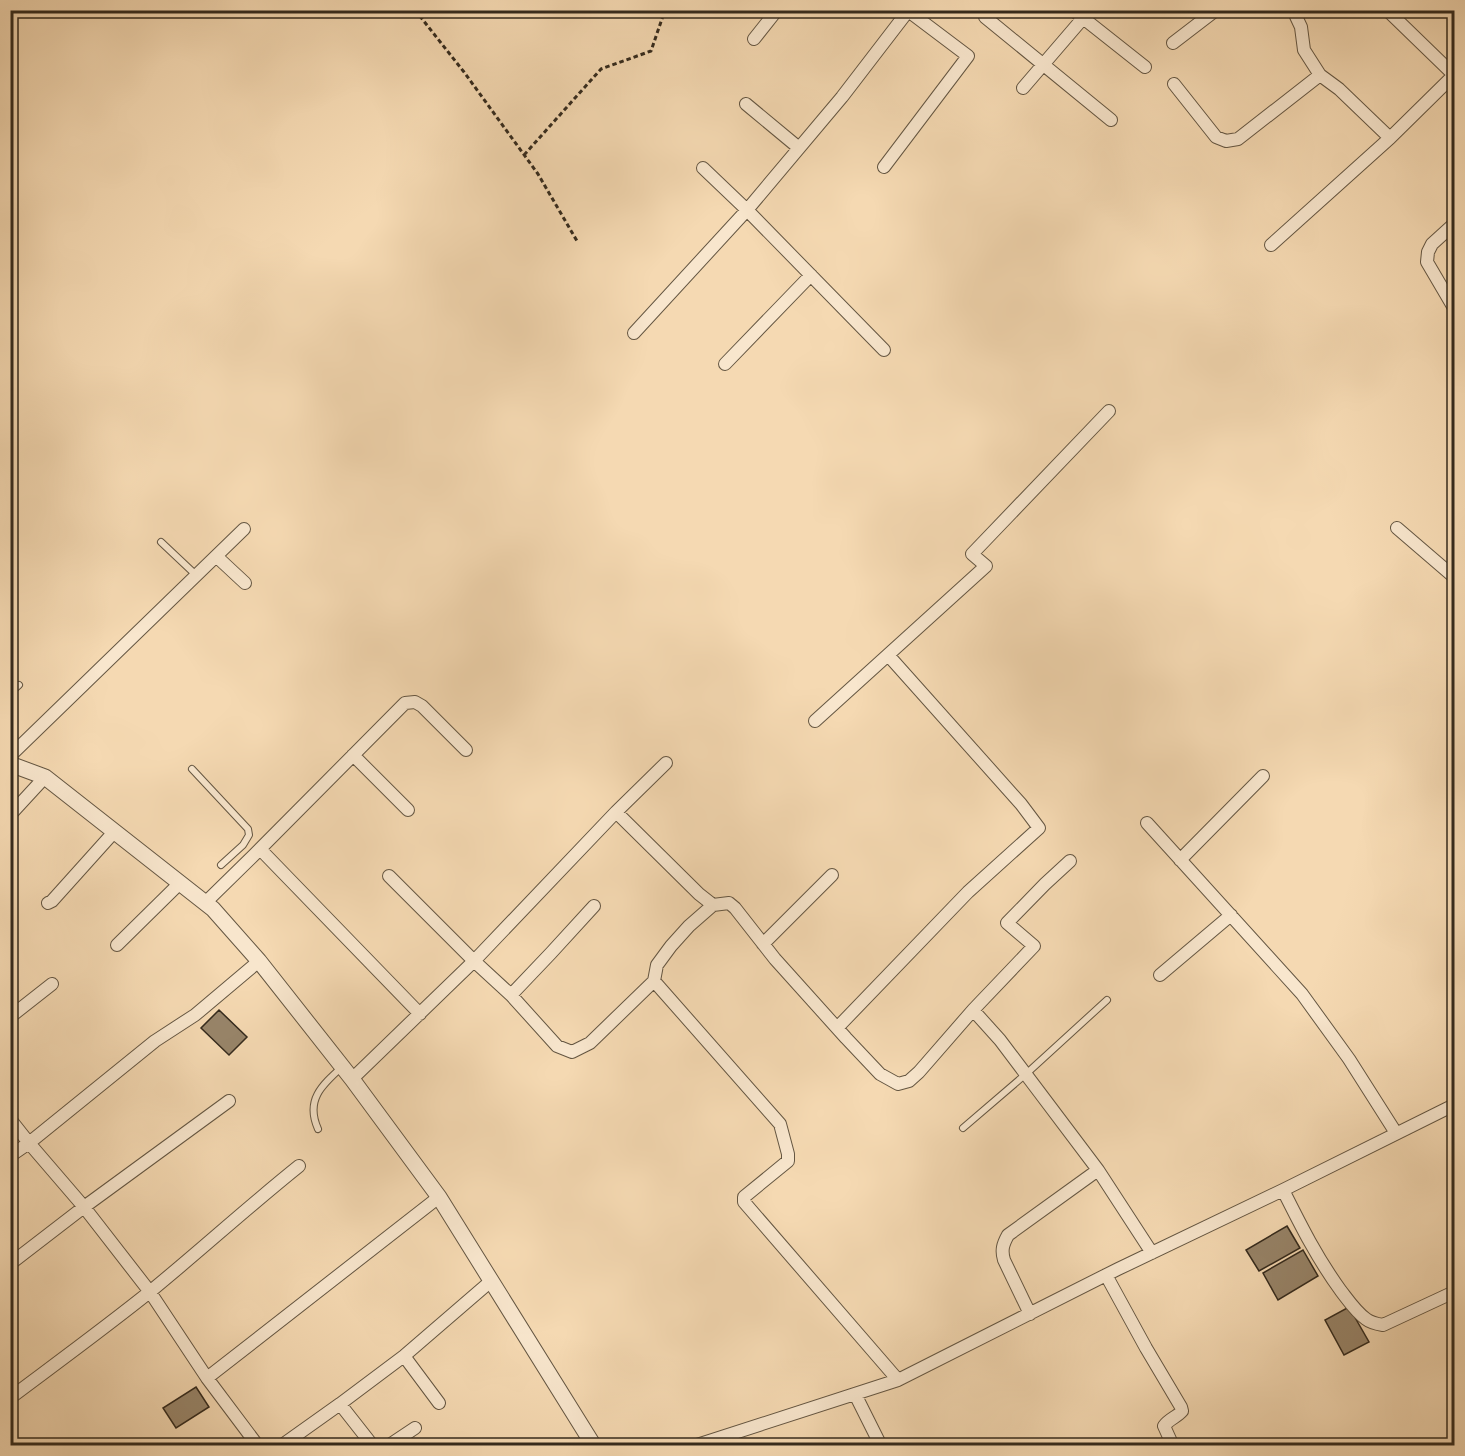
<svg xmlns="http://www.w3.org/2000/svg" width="1465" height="1456" font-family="'EB Garamond',serif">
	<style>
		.building { fill: #98856a; stroke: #342a1d; stroke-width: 1.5 }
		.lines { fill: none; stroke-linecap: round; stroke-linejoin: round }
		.service-casing { stroke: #645642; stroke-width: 8 }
		.minor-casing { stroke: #645642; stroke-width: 14 }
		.tertiary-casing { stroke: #645642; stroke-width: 17 }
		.path { stroke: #342a1d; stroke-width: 3; stroke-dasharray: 4.5 3; stroke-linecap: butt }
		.service { stroke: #f8e6cd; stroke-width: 6 }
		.minor { stroke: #f8e6cd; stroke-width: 12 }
		.tertiary { stroke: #f8e6cd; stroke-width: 15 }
	</style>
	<rect width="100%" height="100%" fill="#f5d9b2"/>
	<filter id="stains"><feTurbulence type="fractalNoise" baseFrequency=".00333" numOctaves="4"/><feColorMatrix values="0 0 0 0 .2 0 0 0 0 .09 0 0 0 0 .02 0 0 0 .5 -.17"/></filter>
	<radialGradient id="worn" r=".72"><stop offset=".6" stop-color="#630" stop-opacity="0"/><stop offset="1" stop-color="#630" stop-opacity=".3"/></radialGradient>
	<path class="building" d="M219,1010L247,1037L229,1055L201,1028Z
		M1287,1226L1300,1248L1259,1271L1246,1250Z
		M1303,1250L1318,1276L1278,1300L1263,1273Z
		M1349,1307L1369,1342L1344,1355L1325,1320Z
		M196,1387L209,1407L176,1428L163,1408Z"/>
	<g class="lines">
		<defs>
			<path id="service" d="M161,542L196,575
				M10,693L19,685
				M192,769L248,829L249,835L243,845L221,865
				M963,1128L1026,1074L1107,1000
				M318,1129C305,1100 322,1085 342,1067"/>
			<path id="minor" d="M1073,10L1145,67
				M1293,10L1301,27L1304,50L1320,75L1339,89L1390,138
				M1387,10L1454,75
				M985,17L1111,120
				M754,39L777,10
				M1173,43L1216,10
				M1174,84L1216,137L1226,141L1238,139L1320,75
				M1023,88L1090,10
				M746,104L799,148
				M884,167L968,56L907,10
				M703,168L747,210L884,350
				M1454,224L1432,244L1428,252L1427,262L1454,308
				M1271,245L1390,138L1454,75
				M634,333L747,210L842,97L908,11
				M725,364L811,275
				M1397,528L1454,577
				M216,556L245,583
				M815,721L986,566L972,554L1109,411
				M353,755L408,810
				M10,756L244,529
				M616,812L699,894L713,905L729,903L735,908L775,959L846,1038L880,1074L898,1084L909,1081L919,1072L973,1010L1034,946L1007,923L1045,884L1070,861
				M10,815L45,777
				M1147,823L1302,994L1349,1059L1396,1133
				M260,849L420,1014
				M1180,860L1263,776
				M389,876L474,961L511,995L557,1046L572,1052L590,1043L654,981L657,965L671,946L689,926L713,905
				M48,903L52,901L114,832
				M205,903L254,855L405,703L415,702L422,706L466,750
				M763,944L832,875
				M117,945L180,883
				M1160,975L1231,915
				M654,981L780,1124L788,1154V1161L744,1197V1202L898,1380
				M511,995L551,953L594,906
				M973,1010L1000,1040L1098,1170L1152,1253
				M10,1017L52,984
				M837,1028L968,892L1039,828L1021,804L888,655
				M352,1079L474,961L616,812L666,763
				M10,1119L29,1143L84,1207L150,1292L207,1378L258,1446
				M10,1156L29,1143L155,1041L195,1015L259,961
				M1283,1190C1301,1226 1317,1258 1341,1291C1348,1300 1356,1312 1366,1319C1371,1323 1377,1324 1383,1325L1454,1292
				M10,1264L84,1207L229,1101
				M1106,1275L1146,1348L1181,1407L1182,1411C1177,1417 1169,1419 1164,1426L1173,1446
				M1030,1314L1004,1260C1001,1250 1003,1244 1008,1235L1098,1170
				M404,1356L439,1403
				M207,1378L439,1197
				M855,1394L881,1446
				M10,1398C58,1362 106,1327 152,1290C202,1249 249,1206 299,1166
				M340,1404L373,1446
				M281,1446L340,1404L404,1356L491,1281
				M388,1446L415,1428
				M694,1446L898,1380L1118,1269L1283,1190L1454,1105"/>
			<path id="tertiary" d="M10,764L45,777L213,909L259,961L352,1079L439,1197L594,1446"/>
		</defs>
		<use href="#service" class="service-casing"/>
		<use href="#minor" class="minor-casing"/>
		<use href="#tertiary" class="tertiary-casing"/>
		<path class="path" d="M415,10L464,72L538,174L577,241
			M524,155L601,69L651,51L665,10"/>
		<use href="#service" class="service"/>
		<use href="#minor" class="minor"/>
		<use href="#tertiary" class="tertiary"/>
	</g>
	<rect width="1465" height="1456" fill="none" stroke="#f5d9b2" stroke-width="36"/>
	<rect x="12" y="12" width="1441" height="1432" fill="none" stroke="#342a1d" stroke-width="3"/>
	<rect x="18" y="18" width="1429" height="1420" fill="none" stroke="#342a1d" stroke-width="1.5"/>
	<rect width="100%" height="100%" filter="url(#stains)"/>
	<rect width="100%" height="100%" fill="url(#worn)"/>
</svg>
